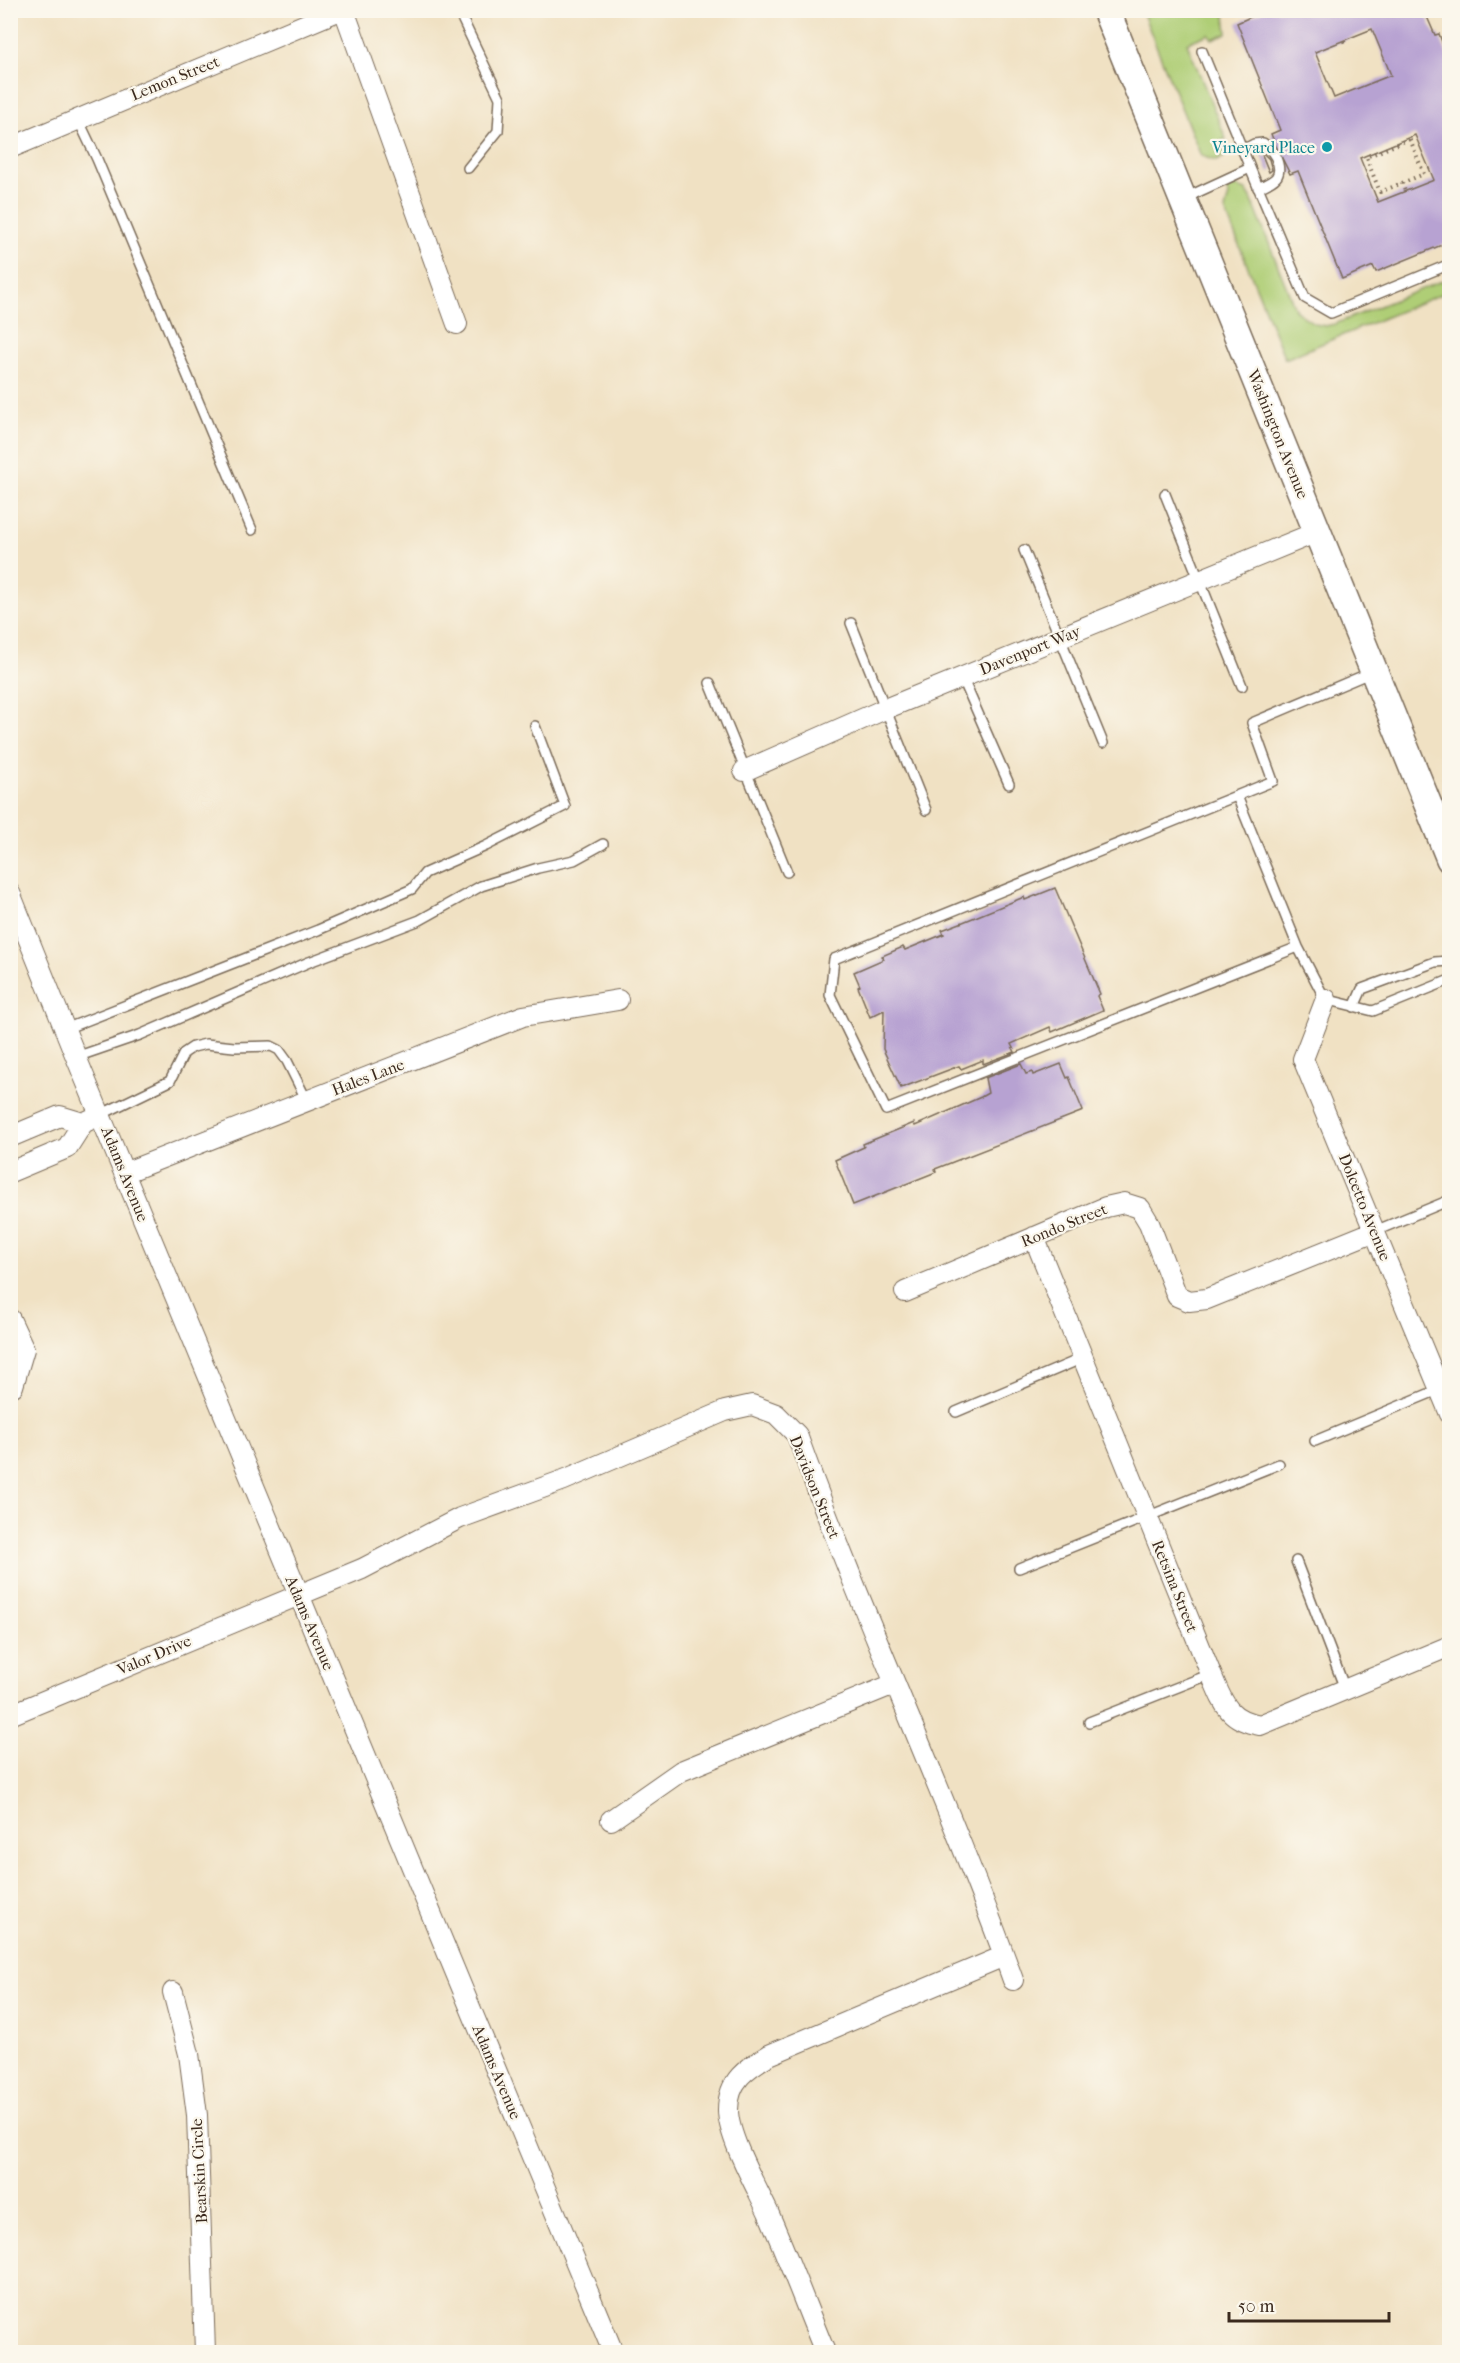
<svg xmlns="http://www.w3.org/2000/svg" width="1460" height="2363" font-family="'IM FELL French Canon',serif">
	<style>
		.green { fill: #afce76; stroke: #757c4a; stroke-width: 1.5 }
		.building { fill: #b7a2d2; fill-rule: evenodd }
		.lines { fill: none; stroke-linecap: round; stroke-linejoin: round }
		.service-casing { stroke: #7a6a58; stroke-width: 12 }
		.minor-casing { stroke: #7a6a58; stroke-width: 22 }
		.secondary-casing { stroke: #7a6a58; stroke-width: 30 }
		.path { stroke: #7a6a58; stroke-width: 4; stroke-dasharray: 1.5 4.5; stroke-linecap: butt }
		.service { stroke: #fff; stroke-width: 9 }
		.minor { stroke: #fff; stroke-width: 20 }
		.secondary { stroke: #fff; stroke-width: 27 }
		.culture-dot { fill: #0f9aa8; stroke: #fbf7ec; stroke-width: 2 }
		.labels { text-anchor: middle; dominant-baseline: central; stroke-width: 4.5; stroke-linejoin: round; paint-order: stroke }
		.street-label { font-size: 16px; fill: #3b2a1e; stroke: #fbf7ec }
		.culture-label { font-size: 16px; fill: #0d838f; stroke: #fbf7ec; text-anchor: end }
	</style>
	<rect width="100%" height="100%" fill="#fbf7ec"/>
	<filter id="ink" filterUnits="userSpaceOnUse"><feTurbulence type="fractalNoise" baseFrequency=".0167" numOctaves="2"/><feDisplacementMap in="SourceGraphic" scale="12" xChannelSelector="R" yChannelSelector="G"/><feConvolveMatrix kernelMatrix="1 2 1 2 8 2 1 2 1" color-interpolation-filters="sRGB"/></filter>
	<filter id="wash" filterUnits="userSpaceOnUse"><feTurbulence type="fractalNoise" baseFrequency=".008" numOctaves="4" result="noise"/><feDisplacementMap in="SourceGraphic" scale="24" xChannelSelector="R" yChannelSelector="G"/><feGaussianBlur stdDeviation="1.35" result="paint"/><feColorMatrix in="noise" values="0 0 0 0 0 0 0 0 0 0 0 0 0 0 0 0 0 1.4 0 .05"/><feComposite in="paint" operator="in"/></filter>
	<g filter="url(#wash)">
		<rect width="100%" height="100%" fill="#f0e1c3"/>
		<path class="green" d="M1142,11H1229L1225,15L1227,33L1212,39L1209,34L1187,43L1226,139L1221,141L1225,152L1224,157L1216,161L1201,156Z
			M1235,186L1246,190L1251,198L1296,311L1315,324L1325,326L1335,324L1449,278V291L1285,359L1225,210L1229,195L1226,190Z"/>
		<g id="blocks">
			<path class="building" d="M1266,10H1424L1435,35L1439,34L1449,60V242L1376,272L1373,266L1342,279L1298,171L1290,174L1275,144L1271,134L1280,130L1237,23ZM1372,29L1391,75L1334,98L1315,52ZM1415,135L1434,180L1378,202L1360,158Z
				M1260,150L1269,159L1272,170L1269,172Z
				M1055,888L1100,994L1097,996L1103,1010L1052,1032L1050,1027L1011,1044L1015,1052L983,1064V1060L961,1069L959,1066L901,1088L883,1049L884,1010L870,1017L858,987L860,986L854,972L884,959L882,956L903,947L905,950L944,934L942,930L963,922L1024,897L1025,900Z
				M1021,1064L1026,1074L1032,1072L1033,1075L1061,1064L1067,1078L1069,1077L1083,1111L935,1169L936,1172L853,1205L835,1160L864,1147L863,1144L914,1123L915,1126L981,1097L988,1093L985,1078Z"/>
		</g>
	</g>
	<g filter="url(#ink)">
		<use href="#blocks" fill-opacity="0" stroke="#7a6a58" stroke-width="1.5"/>
		<g class="lines">
			<defs>
				<path id="service" d="M458,10L500,98L498,131L468,168
					M1202,51L1250,168
					M78,119L97,159L252,530
					M1243,150L1254,144L1263,143C1270,148 1272,151 1276,158C1284,177 1274,181 1258,188
					M1185,198L1250,168L1305,298L1331,313L1450,264
					M1165,494L1242,686
					M1024,550L1103,743
					M851,623L926,810
					M962,677L1009,784
					M710,683L787,872
					M1237,796L1298,947L1325,999L1373,1011L1450,980
					M1298,947L886,1110L830,995L834,959L1273,781L1252,723L1372,672
					M1354,1007L1362,989L1435,962L1450,961
					M65,1029L318,930L412,889L425,873L486,846L565,806L535,726
					M76,1057L140,1035L309,962L420,920L481,886L538,868L574,860L603,844
					M100,1115L170,1081L184,1053L193,1047L206,1044L234,1047L271,1046L279,1050L287,1061L307,1101
					M1375,1231L1450,1200
					M956,1412L1083,1358
					M1315,1441L1450,1385
					M1296,1561L1345,1689
					M1019,1568L1279,1464
					M1089,1722L1211,1674"/>
				<path id="minor" d="M344,10L457,324
					M10,148L340,10
					M744,771L885,709L1317,532
					M10,893L76,1057L613,2352
					M1326,999L1303,1059L1450,1414
					M10,1137L60,1116L83,1123
					M10,1172L67,1148L83,1123L100,1115
					M124,1173L523,1016L618,1000
					M1034,1237L1211,1674C1223,1702 1227,1720 1260,1725L1450,1646
					M905,1292L1106,1207L1124,1203L1140,1208L1149,1223L1177,1296L1189,1301L1207,1299L1375,1231
					M10,1319L24,1349L13,1386L10,1387
					M10,1715L362,1569L460,1518L564,1480L725,1411L752,1405L776,1414L797,1435C863,1619 947,1796 1013,1980
					M611,1820L681,1771L894,1684
					M173,1992L189,2054L197,2115L205,2352
					M825,2352C806,2306 788,2258 768,2212C756,2186 728,2137 728,2110C728,2080 747,2068 769,2055L1004,1956"/>
				<path id="secondary" d="M1106,10L1450,859"/>
			</defs>
			<use href="#service" class="service-casing"/>
			<use href="#minor" class="minor-casing"/>
			<use href="#secondary" class="secondary-casing"/>
			<path class="path" d="M1344,41L1346,46
				M1410,139L1424,174L1380,192L1366,157Z
				M1402,183L1405,191"/>
			<use href="#service" class="service"/>
			<use href="#minor" class="minor"/>
			<use href="#secondary" class="secondary"/>
		</g>
	</g>
	<circle class="culture-dot" cx="1327" cy="147" r="6"/>
	<g class="labels">
		<g class="street-label">
			<text transform="translate(175 78) rotate(-22)">Lemon Street</text>
			<text transform="translate(1278 434) rotate(68)">Washington Avenue</text>
			<text transform="translate(1030 650) rotate(-22)">Davenport Way</text>
			<text transform="translate(368 1077) rotate(-21)">Hales Lane</text>
			<text transform="translate(125 1174) rotate(68)">Adams Avenue</text>
			<text transform="translate(1365 1207) rotate(68)">Dolcetto Avenue</text>
			<text transform="translate(1064 1225) rotate(-22)">Rondo Street</text>
			<text transform="translate(815 1487) rotate(68)">Davidson Street</text>
			<text transform="translate(1175 1586) rotate(68)">Retsina Street</text>
			<text transform="translate(310 1623) rotate(67)">Adams Avenue</text>
			<text transform="translate(154 1655) rotate(-23)">Valor Drive</text>
			<text transform="translate(497 2072) rotate(67)">Adams Avenue</text>
			<text transform="translate(199 2171) rotate(-93)">Bearskin Circle</text>
		</g>
		<g class="culture-label">
			<text x="1315" y="147">Vineyard Place</text>
		</g>
	</g>
	<rect width="1460" height="2363" fill="none" stroke="#fbf7ec" stroke-width="36"/>
	<path d="M1229 2312v9h160v-9" fill="none" stroke="#3b2a1e" stroke-width="3"/>
	<text x="1238" y="2312" font-size="18" fill="#3b2a1e" stroke="#fbf7ec" stroke-width="4.5" paint-order="stroke">50 m</text>
</svg>
